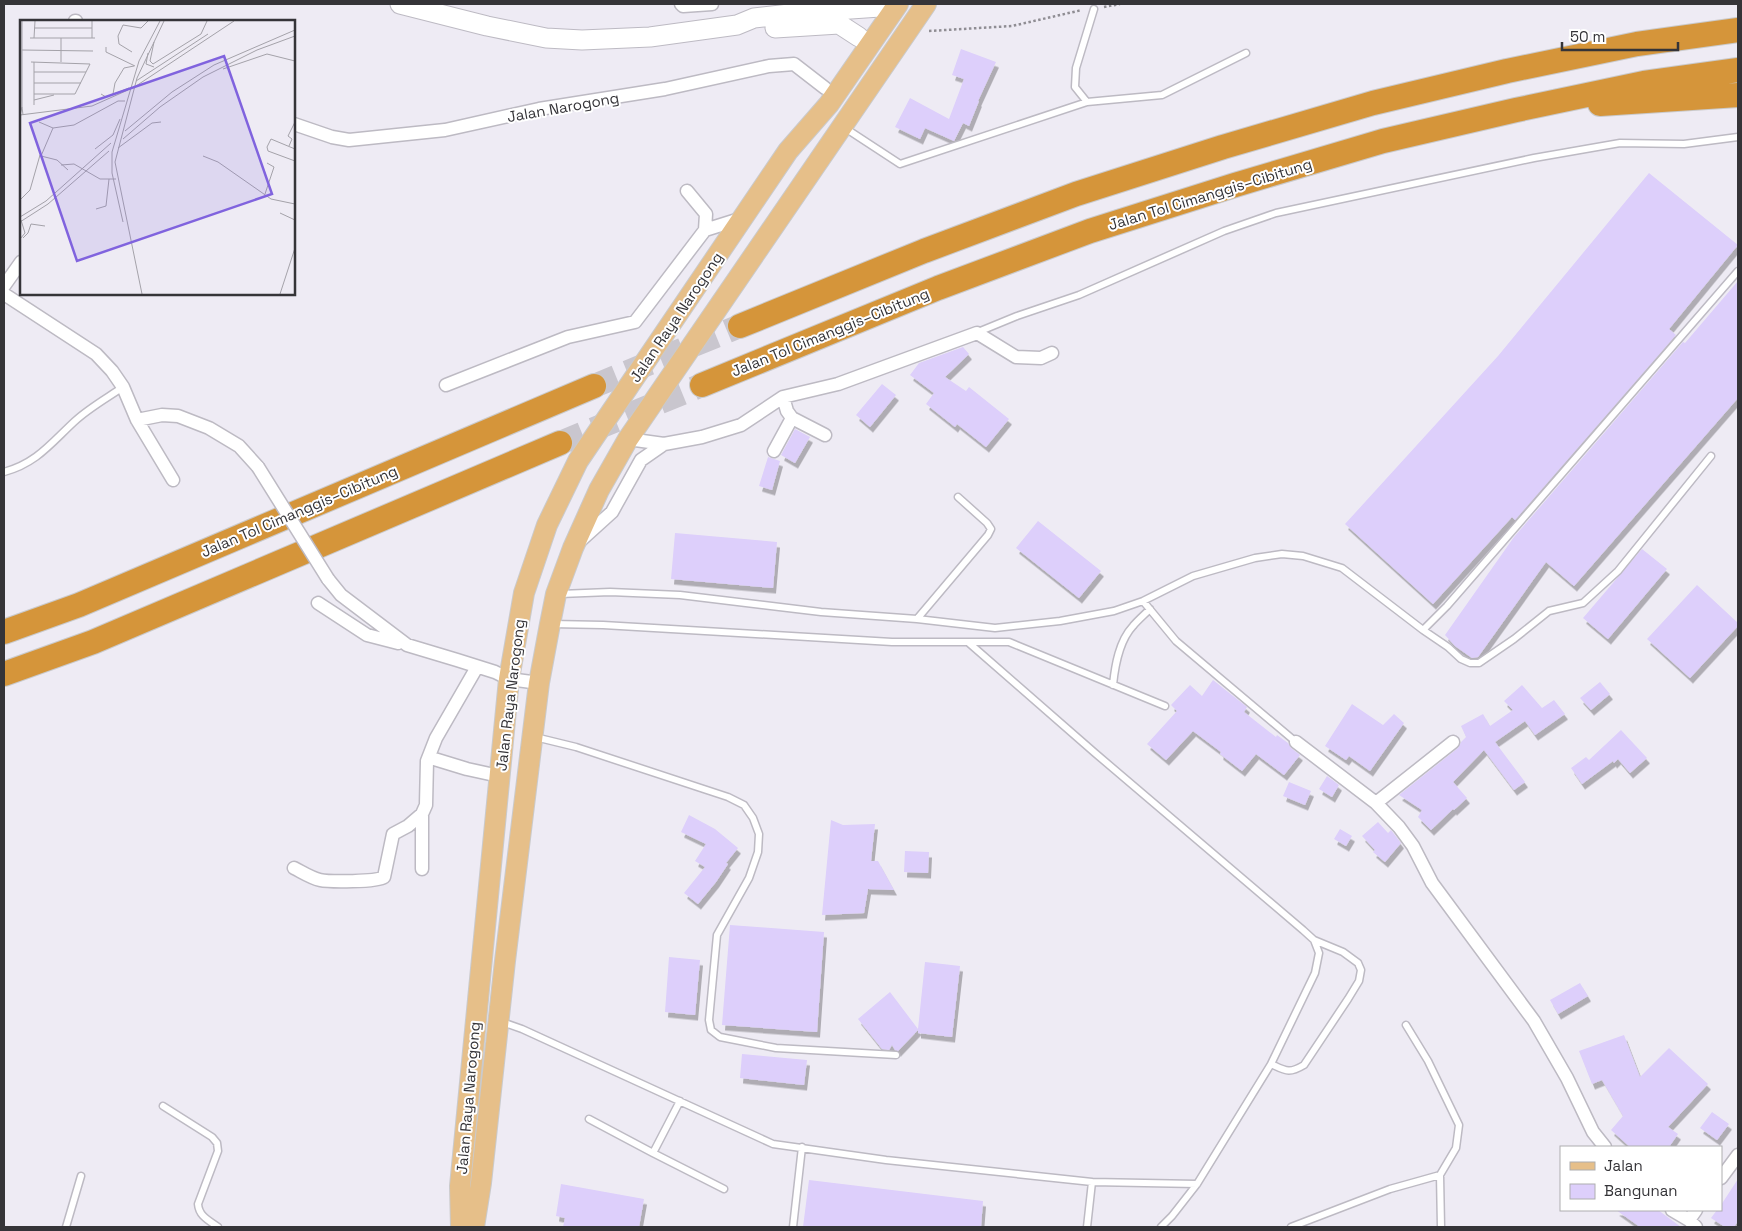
<svg xmlns="http://www.w3.org/2000/svg" width="1742" height="1231" font-family="'Space Grotesk',sans-serif">
	<style>
		.building { fill: #ddcffb; filter: url(#shadow) }
		.lines { fill: none; stroke-linecap: round; stroke-linejoin: round }
		.highway-tunnel { stroke: #c9c6ce; stroke-width: 24; stroke-dasharray: 24 12; stroke-linecap: butt }
		.lane-casing { stroke: #bdbac3; stroke-width: 9 }
		.street-casing { stroke: #bdbac3; stroke-width: 15 }
		.secondary-casing { stroke: #bdbac3; stroke-width: 21 }
		.primary-casing { stroke: #cacacb; stroke-width: 22 }
		.highway-casing { stroke: #cacacb; stroke-width: 26 }
		.path { stroke: #8f8d93; stroke-width: 2.5; stroke-dasharray: 2.5 2.5; stroke-linecap: butt }
		.lane { stroke: #fff; stroke-width: 6 }
		.street { stroke: #fff; stroke-width: 12 }
		.secondary { stroke: #fff; stroke-width: 19 }
		.primary { stroke: #e6bf89; stroke-width: 20 }
		.highway { stroke: #d5953a; stroke-width: 24 }
		.street-bridge-casing { stroke: #bdbac3; stroke-width: 15; stroke-linecap: butt }
		.street-bridge { stroke: #fff; stroke-width: 12 }
		.labels { text-anchor: middle; dominant-baseline: central; stroke-width: 4; stroke-linejoin: round; paint-order: stroke }
		.street-label { font-size: 15px; fill: #353438; stroke: #fff }
		.inset-road { fill: none; stroke: #a4a2a9; stroke-width: 1 }
		.view { fill: #8063de; fill-opacity: 0.15; stroke: #8063de; stroke-width: 2.5 }
		.inset-edge { fill: none; stroke: #353438; stroke-width: 2.5 }
	</style>
	<defs>
		<filter id="shadow"><feDropShadow dx="3" dy="5.5" stdDeviation="0" flood-color="#0004"/></filter>
	</defs>
	<rect width="100%" height="100%" fill="#eeebf4"/>
	<path class="building" d="M961,49L996,62L978,101H979L969,126L963,123L954,141L925,128L920,139L895,127L910,98L949,119L964,79L952,75Z
		M1649,173L1738,245L1669,329L1676,335L1515,520L1512,517L1433,604L1345,524L1498,356Z
		M1738,281V398L1574,586L1546,562L1478,657L1472,658L1455,646L1445,635L1514,537L1683,342L1685,343Z
		M963,347L969,354L945,377L966,391L969,387L1009,419L986,447L957,424L955,427L926,404L934,393L910,375L919,363Z
		M882,384L896,395L870,427L856,415Z
		M795,429L810,437L795,463L781,455Z
		M768,457L780,461L772,490L759,486Z
		M1038,521L1101,571L1079,598L1016,548Z
		M675,533L777,542L773,588L671,579Z
		M1642,549L1667,569L1608,639L1583,618Z
		M1697,585L1738,623V626L1690,678L1647,639Z
		M1213,680L1247,707L1244,712L1276,737L1277,735L1288,743L1291,748L1300,755L1284,775L1256,754L1242,771L1220,754L1221,752L1193,731L1166,760L1147,744L1177,711L1171,705L1190,685L1202,696Z
		M1600,682L1610,694L1591,710L1580,698Z
		M1522,685L1542,708L1554,700L1565,714L1535,735L1525,721L1495,742L1525,782L1514,790L1484,750L1453,782L1467,798L1454,810L1453,809L1431,830L1418,817L1422,810L1399,795L1458,748L1461,742L1466,737L1461,726L1483,714L1490,726L1513,710L1504,701Z
		M1352,704L1383,725L1394,714L1404,723L1370,771L1349,756L1346,760L1325,746Z
		M1621,730L1647,758L1630,773L1618,759L1614,763L1613,761L1582,784L1571,768L1586,757L1589,760Z
		M1327,776L1339,785L1332,797L1319,789Z
		M1289,782L1311,791L1305,805L1283,796Z
		M689,815L715,829L738,848L726,863L728,864L716,882L698,904L684,893L705,867L695,861L706,844L681,832Z
		M831,820L843,825L875,824L871,861H878L894,890L868,889L864,913L822,915Z
		M1378,822L1388,833L1391,830L1401,843L1385,862L1373,852L1375,850L1362,836Z
		M1340,829L1352,836L1346,846L1334,839Z
		M905,851L929,852L928,873L904,872Z
		M730,925L824,932L817,1032L722,1025Z
		M669,957L700,960L695,1015L665,1012Z
		M925,962L960,966L952,1037L918,1033V1030L898,1051L895,1050L892,1045L889,1050L882,1049L858,1019L890,992L918,1029Z
		M1580,983L1588,996L1558,1014L1550,1000Z
		M1624,1035L1640,1077L1669,1048L1708,1084L1668,1127L1678,1134L1669,1147H1630L1611,1130L1623,1116L1602,1080L1592,1084L1579,1051Z
		M742,1054L807,1060L804,1085L740,1078Z
		M1712,1112L1729,1124L1717,1140L1700,1128Z
		M1738,1179V1221L1734,1227H1725L1711,1218L1717,1210H1721V1205Z
		M809,1180L983,1201L981,1227H803Z
		M561,1184L644,1199L639,1227H563L565,1218L556,1216Z
		M1616,1210H1658L1681,1227H1640Z"/>
	<g class="lines">
		<path class="highway-tunnel" d="M594,386L740,326
			M560,443L702,385"/>
		<defs>
			<path id="lane" d="M1087,102L1075,87L1076,68L1094,9
				M845,128L900,164L1087,102L1162,95L1246,53
				M978,332L1017,316L1079,295L1224,231L1276,213L1534,158L1620,143L1684,144L1738,137
				M4,472C37,463 51,443 75,421C89,408 107,398 123,387
				M560,594L610,592L680,595L821,612L917,619L988,535L991,529L987,523L958,497
				M1143,601L1176,641L1296,742
				M917,619L995,628L1060,621L1114,611L1143,601L1193,576L1255,558L1282,554L1303,556L1342,568L1423,630L1447,606L1738,271
				M552,624L603,625L892,642H1009L1165,706
				M1423,630L1448,647L1461,659L1470,663H1479L1514,639L1549,611L1583,603L1618,571L1711,456
				M969,643L1095,753L1303,930L1314,940L1319,953L1315,973L1271,1064L1197,1184L1172,1216L1161,1227
				M1113,685C1115,665 1119,641 1133,626C1138,620 1144,615 1150,609
				M535,737L576,747L728,797L744,805L753,818L759,834L758,852L749,878L717,935L709,1020L711,1030L720,1037L776,1048L896,1055
				M502,1022L522,1029L773,1144L886,1160L1092,1182L1197,1184
				M1271,1064C1286,1071 1289,1074 1304,1065L1348,999L1359,981L1361,970L1358,963L1343,952L1314,940
				M680,1101L653,1153L724,1189
				M163,1106L212,1137L217,1143L218,1151L198,1204C199,1216 208,1220 218,1227
				M589,1119L653,1153
				M1440,1175L1441,1227
				M66,1227L81,1176
				M793,1227L802,1147
				M1087,1227L1092,1182
				M1291,1227L1390,1189L1440,1175L1456,1148L1459,1125L1428,1061L1406,1025"/>
			<path id="street" d="M681,4L683,6L712,4
				M75,21H76
				M294,124L332,137L349,140L445,130L539,109L665,89L769,66L794,64L825,88
				M687,191L706,214L705,230
				M4,286L21,262
				M4,294L96,354L112,371L123,387L137,420L173,480
				M446,385L568,337L635,322L705,230L743,218
				M783,397L787,411L792,418L825,435
				M137,420L162,415L178,416L209,428L239,446L258,467
				M628,439L664,444L702,437L741,425L783,397L838,384L977,333L1016,357L1041,358L1052,353
				M774,451L792,418
				M580,541L612,512L641,460L664,444
				M328,579L341,595L407,645L457,660L495,672L509,679L539,683
				M318,603L367,635L398,643
				M1296,742L1376,803L1399,827L1413,846L1432,883L1534,1021L1567,1078L1593,1132L1605,1147
				M429,759L431,758L467,769L499,776
				M1376,803L1453,742
				M294,868C302,872 311,878 320,880C329,882 377,882 384,877L393,834L408,826L422,814L426,805L427,761L436,738L477,667
				M422,869V814
				M1721,1178L1738,1155
				M1672,1210L1689,1220L1696,1227
				M1689,1220L1696,1210"/>
			<path id="secondary" d="M400,4L487,26L546,38L582,40L650,37L737,25L754,18L807,12L880,7
				M775,28L839,24L859,37"/>
			<path id="primary" d="M461,1227L460,1186L509,679L524,593L547,525L578,461L788,151L829,104L898,4
				M474,1227L481,1183L505,961L539,683L550,624L556,594L573,548L599,490L628,439L926,4"/>
			<path id="highway" d="M1600,104L1738,95
				M740,326L924,251L1076,194L1223,147L1373,103L1507,71L1637,44L1738,30
				M702,385L938,288L1090,231L1235,185L1383,141L1516,110L1644,83L1738,70
				M4,632L79,605L594,386
				M4,674L93,642L560,443"/>
		</defs>
		<use href="#lane" class="lane-casing"/>
		<use href="#street" class="street-casing"/>
		<use href="#secondary" class="secondary-casing"/>
		<use href="#primary" class="primary-casing"/>
		<use href="#highway" class="highway-casing"/>
		<path class="path" d="M1104,7L1120,4
			M929,31L1012,26L1082,10"/>
		<use href="#lane" class="lane"/>
		<use href="#street" class="street"/>
		<use href="#secondary" class="secondary"/>
		<use href="#primary" class="primary"/>
		<use href="#highway" class="highway"/>
		<defs>
			<path id="street-bridge" d="M258,467L328,579"/>
		</defs>
		<use href="#street-bridge" class="street-bridge-casing"/>
		<use href="#street-bridge" class="street-bridge"/>
	</g>
	<g class="labels">
		<g class="street-label">
			<text transform="translate(563 107) rotate(-10)">Jalan Narogong</text>
			<text transform="translate(1210 194) rotate(-17)">Jalan Tol Cimanggis–Cibitung</text>
			<text transform="translate(676 317) rotate(-56)">Jalan Raya Narogong</text>
			<text transform="translate(830 332) rotate(-22)">Jalan Tol Cimanggis–Cibitung</text>
			<text transform="translate(299 511) rotate(-23)">Jalan Tol Cimanggis–Cibitung</text>
			<text transform="translate(510 695) rotate(-83)">Jalan Raya Narogong</text>
			<text transform="translate(468 1098) rotate(-85)">Jalan Raya Narogong</text>
		</g>
	</g>
	<g transform="translate(20 20)">
		<rect width="275" height="275" fill="#eeebf4"/>
		<path class="inset-road" d="M72,1V18M14,8H72M10,18H75M14,18L15,1M134,22L130,41L133,44L181,14L187,1M86,27V32L115,46M2,30L73,31M112,32L99,24L98,16L103,5L121,8L128,1M128,33L126,44L134,47M11,42L70,44L55,74H14M14,42V85M41,42V18M203,49L247,34L275,41M14,52H66M116,61L188,14M14,63H61M113,68L214,1M81,74L86,77L109,68M93,74L95,63L104,48L114,46M14,80L34,75M2,87V1M0,95L72,86L108,70M0,95L2,87L3,95M19,102L33,108M105,111L152,72L194,45L275,10M103,119L140,87L183,57L237,30L275,16M269,126L272,119L268,116L275,102M98,128L132,103L141,102M75,129L93,115L100,99M275,129L251,119L247,127L248,131L275,141M183,136L198,142L251,179L275,184M41,145L54,144L80,159H96M48,150L37,140L21,136L33,108L54,105L98,81H105M245,174L254,147L247,143M0,180L10,170L20,135M76,189L86,186L89,159M260,193L275,200M0,197L26,181L91,123M0,202L28,184L89,131M103,202L92,153V132L119,41L140,1M3,218L8,213L11,204L25,206M0,219L5,213L1,200M122,274L95,142L117,58L144,1M260,274L275,228"/>
		<path class="view" d="M204,36L252,174L57,241L10,103Z"/>
		<rect width="275" height="275" class="inset-edge"/>
	</g>
	<rect width="1742" height="1231" fill="none" stroke="#353438" stroke-width="10"/>
	<rect x="1560" y="1146" width="162" height="65" fill="#ffffff" stroke="#aeaeaf"/>
	<rect x="1570" y="1162" width="25" height="8" fill="#e6bf89" stroke="#aeaeaf"/>
	<text x="1604" y="1171" font-size="15" fill="#353438">Jalan</text>
	<rect x="1570" y="1184" width="25" height="15" fill="#ddcffb" stroke="#aeaeaf"/>
	<text x="1604" y="1196" font-size="15" fill="#353438">Bangunan</text>
	<path d="M1562 42v8h116v-8" fill="none" stroke="#353438" stroke-width="2.5"/>
	<text x="1570" y="42" font-size="15" fill="#353438" stroke="#ffffff" stroke-width="4" paint-order="stroke">50 m</text>
</svg>
